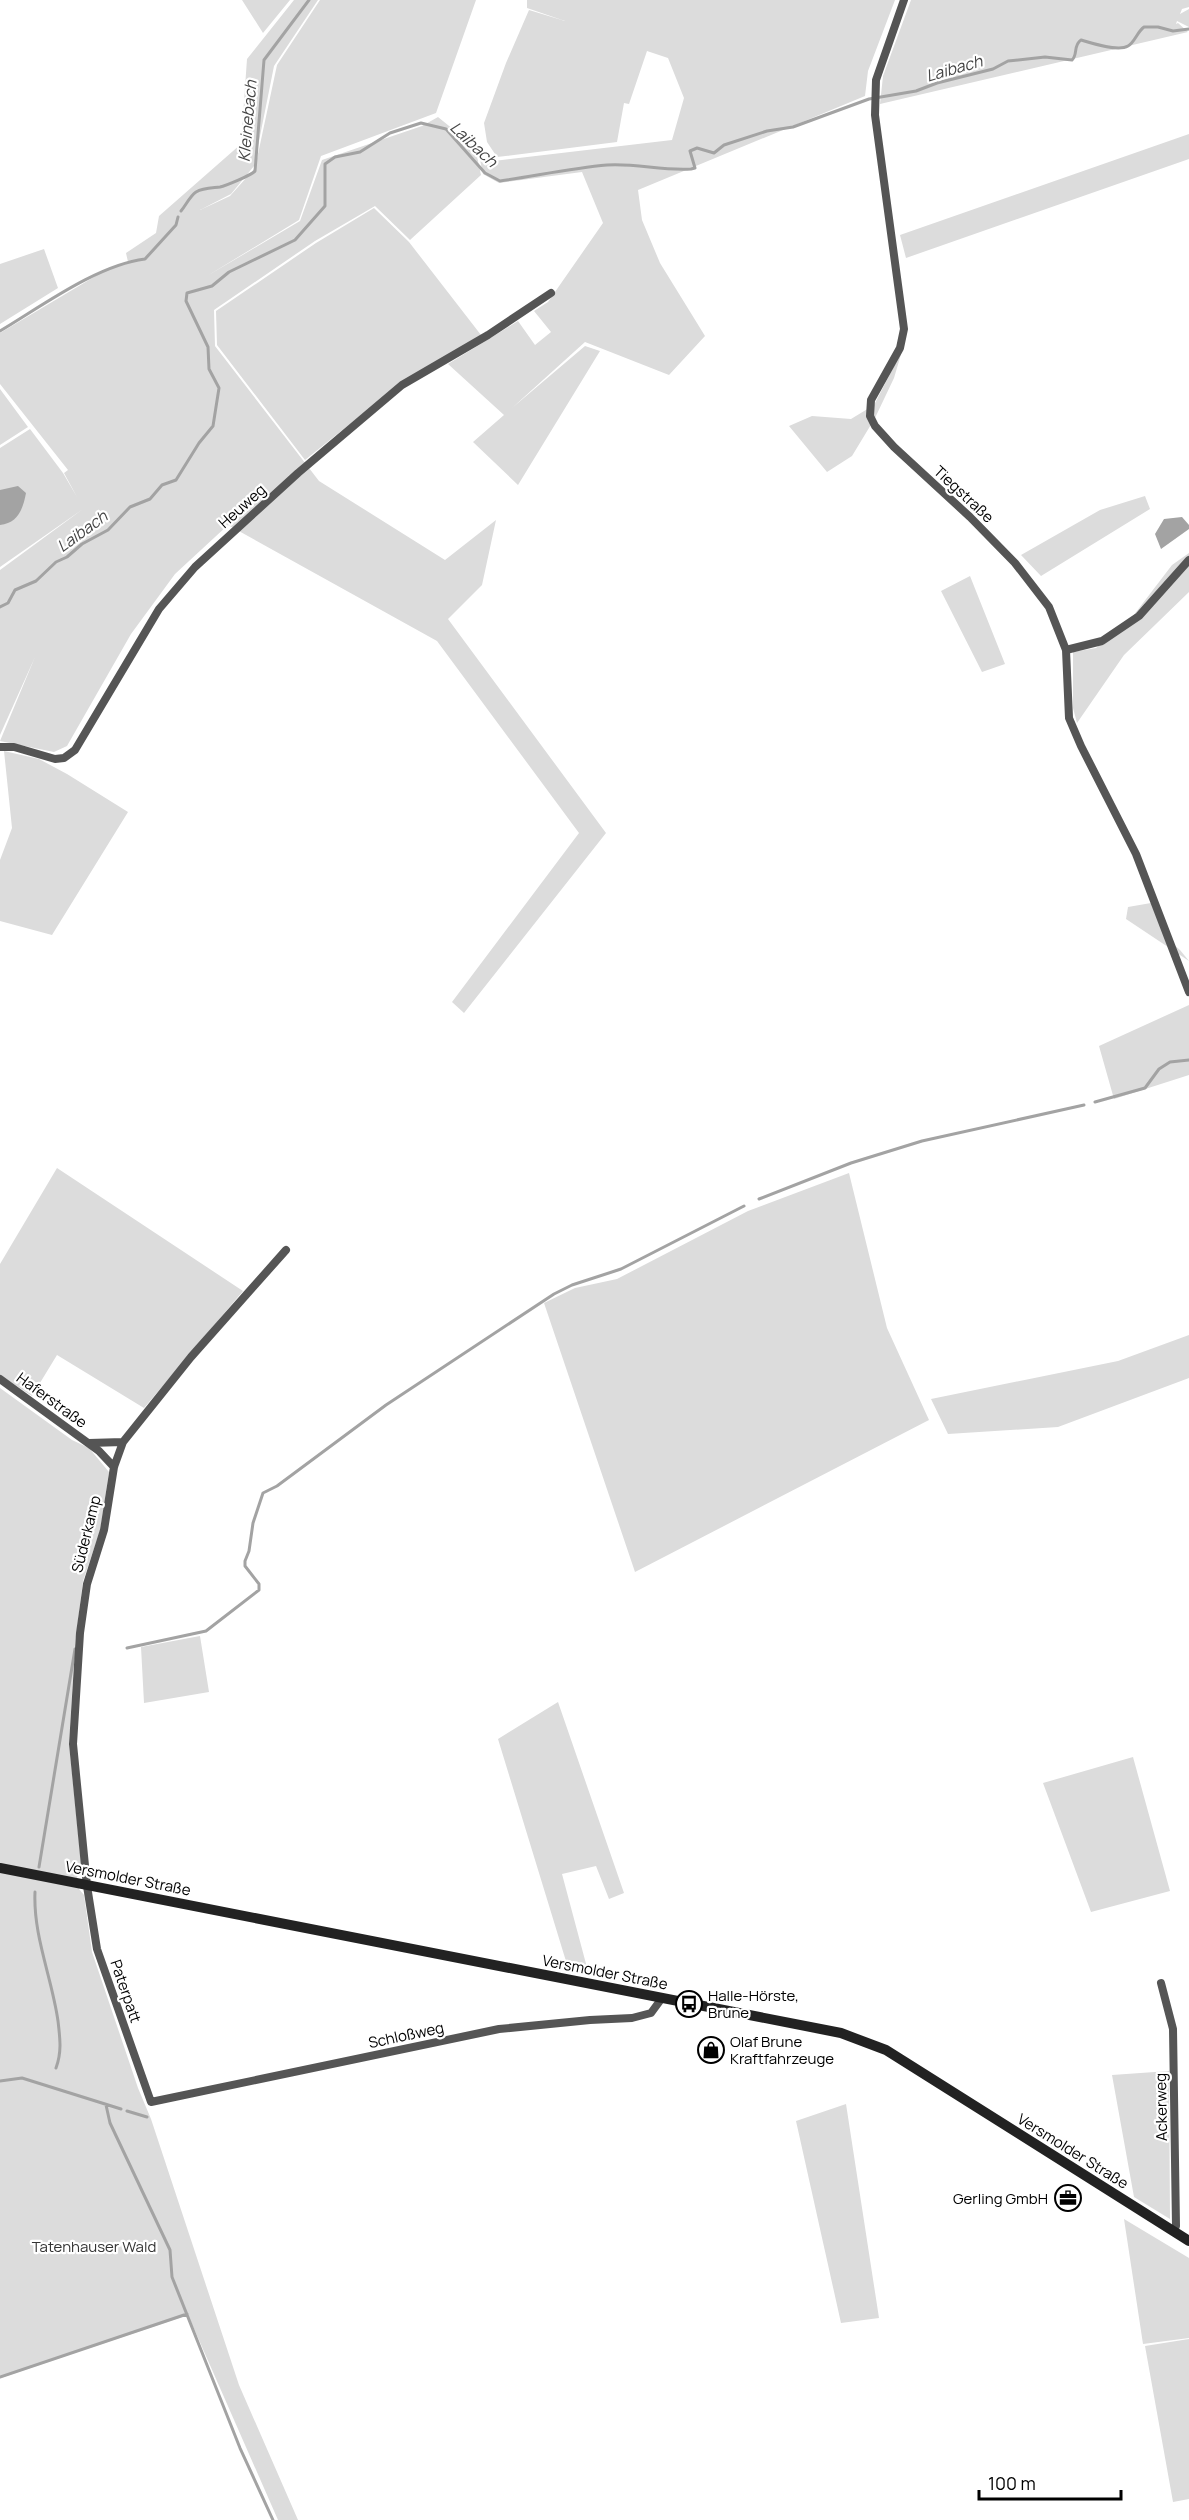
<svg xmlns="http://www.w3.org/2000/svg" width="1189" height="2520" font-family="Manrope,sans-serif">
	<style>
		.green { fill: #dcdcdc }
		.water { fill: #a3a3a3 }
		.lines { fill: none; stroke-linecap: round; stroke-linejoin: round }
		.stream { stroke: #a3a3a3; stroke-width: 3 }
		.street { stroke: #555; stroke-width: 8 }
		.secondary { stroke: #222; stroke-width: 10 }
		.labels { text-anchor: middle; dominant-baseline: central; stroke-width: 4.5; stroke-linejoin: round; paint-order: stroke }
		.street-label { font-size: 15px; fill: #000; stroke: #fff }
		.poi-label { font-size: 15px; fill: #000; stroke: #fff; text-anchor: start }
		.park-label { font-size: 15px; fill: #333; stroke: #fff }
		.water-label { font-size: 16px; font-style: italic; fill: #444; stroke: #fff }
	</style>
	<rect width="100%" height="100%" fill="#fff"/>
	<path class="green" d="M242,0H290L263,33Z
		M294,0H318L274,66L254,166L231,194L200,210L230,196L255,168L277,65L320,0H476L436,113L321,156L299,220L207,276L300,221L322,160L422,126L438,117L475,147L481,175L410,240L375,206L315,241L214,310L215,346L319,481L445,560L496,520L482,585L448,619L606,833L464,1013L452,1002L579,833L437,641L228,525L175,574L131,634L67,746L54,752L0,741L35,657L0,735V570L83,509L0,567V448L30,429L63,473L77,497L64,473L68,470L0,384V333L104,271L128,262L126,253L156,233L159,216L241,144L247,59Z
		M527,0H895L868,71L865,96L638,190L642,220L660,263L705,336L669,375L585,342L512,408L585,346L600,351L518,485L473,442L504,415L448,364L518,321L535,345L551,332L534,311L548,302L603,223L582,172L499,183L483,174L479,155L494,161L672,140L684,98L668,58L647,51L629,104L624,103L617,142L497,157L487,142L484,123L506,63L529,10L565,21L527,8Z
		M911,0H1189V7L1182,9L1180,14L1189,9V27L1177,21L1176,24L1178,23L1188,32L880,104L883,76Z
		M1189,134V159L906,258L900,235Z
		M374,208L409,242L481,335L391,391L305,460L217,345L216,311L316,243Z
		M44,249L58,288L0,324V264Z
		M902,351L894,378L875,418L852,456L827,472L789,426L812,416L851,419L874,405Z
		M0,389L28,427L0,445Z
		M1145,496L1150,509L1041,576L1021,555L1100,510Z
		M1189,553V592L1124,655L1077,723L1073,708V652L1096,648L1130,620L1172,565Z
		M970,576L1005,664L982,672L941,591Z
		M4,751L39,759L67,774L128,812L52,935L0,921V860L12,828Z
		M1151,903L1164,936L1180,950L1189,961L1126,919L1128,907Z
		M1189,1005V1075L1114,1099L1099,1046Z
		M57,1168L243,1291L144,1408L57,1355L32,1396L0,1375V1264Z
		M849,1173L887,1328L929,1420L635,1572L544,1303L575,1288L617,1279L748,1211Z
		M1189,1335V1378L1058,1427L948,1434L931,1399L1118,1361Z
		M0,1388L72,1440L89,1448L109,1472L100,1531L83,1581L75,1644L69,1744L82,1873L77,1877L79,1889L84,1895L92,1952L138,2088L151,2119L239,2385L298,2520H278L188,2315L0,2378Z
		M200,1636L209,1692L144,1703L141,1647Z
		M558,1702L624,1893L609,1899L596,1866L562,1874L589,1975L569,1971L498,1739Z
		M1133,1757L1170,1891L1091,1912L1043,1783Z
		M1169,2071L1170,2219L1134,2197L1112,2075Z
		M846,2104L879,2318L841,2323L796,2121Z
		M1124,2219L1189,2258V2338L1143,2344Z
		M1189,2339V2499L1173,2502L1145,2346Z"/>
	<path class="water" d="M18,486L26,493C23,509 18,523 0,525V490Z
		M1182,517L1189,525V529L1161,549L1155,534L1164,519Z"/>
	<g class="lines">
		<path class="stream" d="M181,211C186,205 190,196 196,192C203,188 213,188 220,187C225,186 252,175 255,171L264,60L309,0
			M0,331C42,306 97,265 145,259L176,225L178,217
			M0,607L8,603L15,590L36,581L56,562L67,557L82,544L108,530L130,507L150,499L162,485L176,480L199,443L213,426L219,388L209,369L208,347L186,301L187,293L212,286L229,272L295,240L325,206V164L335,157L360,152L390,133L421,123L446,129L485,173L500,181C535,176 572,168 607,165C636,163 662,171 691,169L695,168L690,151L697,148L714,153L724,145L767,131L793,127L869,99L916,91L937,83L993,69L1008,61L1045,57L1072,60C1078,55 1073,45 1081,40C1091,43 1118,52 1128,46C1135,42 1137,32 1144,27H1158L1173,31L1189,29
			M1095,1102L1145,1088L1159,1069L1170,1062L1189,1060
			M759,1199L851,1163L922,1141L1084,1105
			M127,1648L206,1631L259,1590V1584L245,1566V1561L249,1551L253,1523L263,1493L277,1486L386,1405L554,1294L572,1285L621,1269L744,1206
			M39,1867L75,1649
			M35,1892C33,1936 52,1978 58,2021C60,2038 62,2052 56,2068
			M0,2081L22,2078L121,2109
			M106,2105L110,2123L170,2250L172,2277L240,2448L273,2520
			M127,2111L147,2117
			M0,2377L187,2314"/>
		<path class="street" d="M904,0L876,80L875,115L904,329L900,348L871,400L870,416L875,426L894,447L970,517L1015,563L1049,607L1066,650L1069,718L1081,746L1136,854L1189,992
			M1066,650L1102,641L1139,616L1189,560
			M0,747H14L55,759L64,758L75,750L159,609L195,567L298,473L402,385L488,335L551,293
			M286,1250L191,1357L123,1442L114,1467L104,1530L87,1584L80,1633L73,1744L87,1886L97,1949L151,2102L499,2029L590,2020L632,2018L651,2013L662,1998
			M0,1379L99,1451L114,1467
			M89,1443L123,1442
			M1161,1983L1173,2029L1176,2226L1174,2231"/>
		<path class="secondary" d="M0,1868L841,2033L886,2050L1189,2241"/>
	</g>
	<defs>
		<symbol id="bus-ring" viewBox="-11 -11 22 22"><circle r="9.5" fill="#fff" stroke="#000" stroke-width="1.5"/><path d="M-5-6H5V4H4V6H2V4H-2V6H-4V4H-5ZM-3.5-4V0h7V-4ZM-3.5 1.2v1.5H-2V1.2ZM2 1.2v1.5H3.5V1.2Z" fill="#000"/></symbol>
		<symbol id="shop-ring" viewBox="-11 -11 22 22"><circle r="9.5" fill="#fff" stroke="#000" stroke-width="1.5"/><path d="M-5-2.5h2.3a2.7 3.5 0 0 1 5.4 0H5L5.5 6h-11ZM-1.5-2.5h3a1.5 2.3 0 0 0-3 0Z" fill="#000"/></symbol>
		<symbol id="office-ring" viewBox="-11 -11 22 22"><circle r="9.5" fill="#fff" stroke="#000" stroke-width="1.5"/><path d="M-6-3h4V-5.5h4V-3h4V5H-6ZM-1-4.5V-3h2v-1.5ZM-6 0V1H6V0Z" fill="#000"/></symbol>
	</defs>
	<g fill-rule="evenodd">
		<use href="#bus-ring" x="674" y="1989" width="30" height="30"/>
		<use href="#shop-ring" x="696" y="2035" width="30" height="30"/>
		<use href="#office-ring" x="1053" y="2183" width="30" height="30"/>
	</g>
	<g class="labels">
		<g class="street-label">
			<text transform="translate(964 494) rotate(43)">Tiegstraße</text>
			<text transform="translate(242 506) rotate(-42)">Heuweg</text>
			<text transform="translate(52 1400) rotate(36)">Haferstraße</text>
			<text transform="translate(86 1534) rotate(-76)">Süderkamp</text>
			<text transform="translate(128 1878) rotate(11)">Versmolder Straße</text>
			<text transform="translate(605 1972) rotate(11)">Versmolder Straße</text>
			<text transform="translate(126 1991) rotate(71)">Paterpatt</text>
			<text transform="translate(406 2035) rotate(-12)">Schloßweg</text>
			<text transform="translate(1161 2107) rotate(-91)">Ackerweg</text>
			<text transform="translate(1073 2151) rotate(32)">Versmolder Straße</text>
		</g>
		<g class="poi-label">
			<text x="708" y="1995">Halle-Hörste,<tspan x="708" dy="17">Brune</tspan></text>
			<text x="730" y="2041">Olaf Brune<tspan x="730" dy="17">Kraftfahrzeuge</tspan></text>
			<text x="1048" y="2198" text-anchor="end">Gerling GmbH</text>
		</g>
		<g class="park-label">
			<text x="94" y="2246">Tatenhauser Wald</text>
		</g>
		<g class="water-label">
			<text transform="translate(954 68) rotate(-16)">Laibach</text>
			<text transform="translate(247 121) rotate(-85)">Kleinebach</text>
			<text transform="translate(474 144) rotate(43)">Laibach</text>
			<text transform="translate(82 531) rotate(-36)">Laibach</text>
		</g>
	</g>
	<path d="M979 2490v9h142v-9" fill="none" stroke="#000000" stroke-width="3"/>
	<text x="988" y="2490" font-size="18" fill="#000000" stroke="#ffffff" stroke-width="4.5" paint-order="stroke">100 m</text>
</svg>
